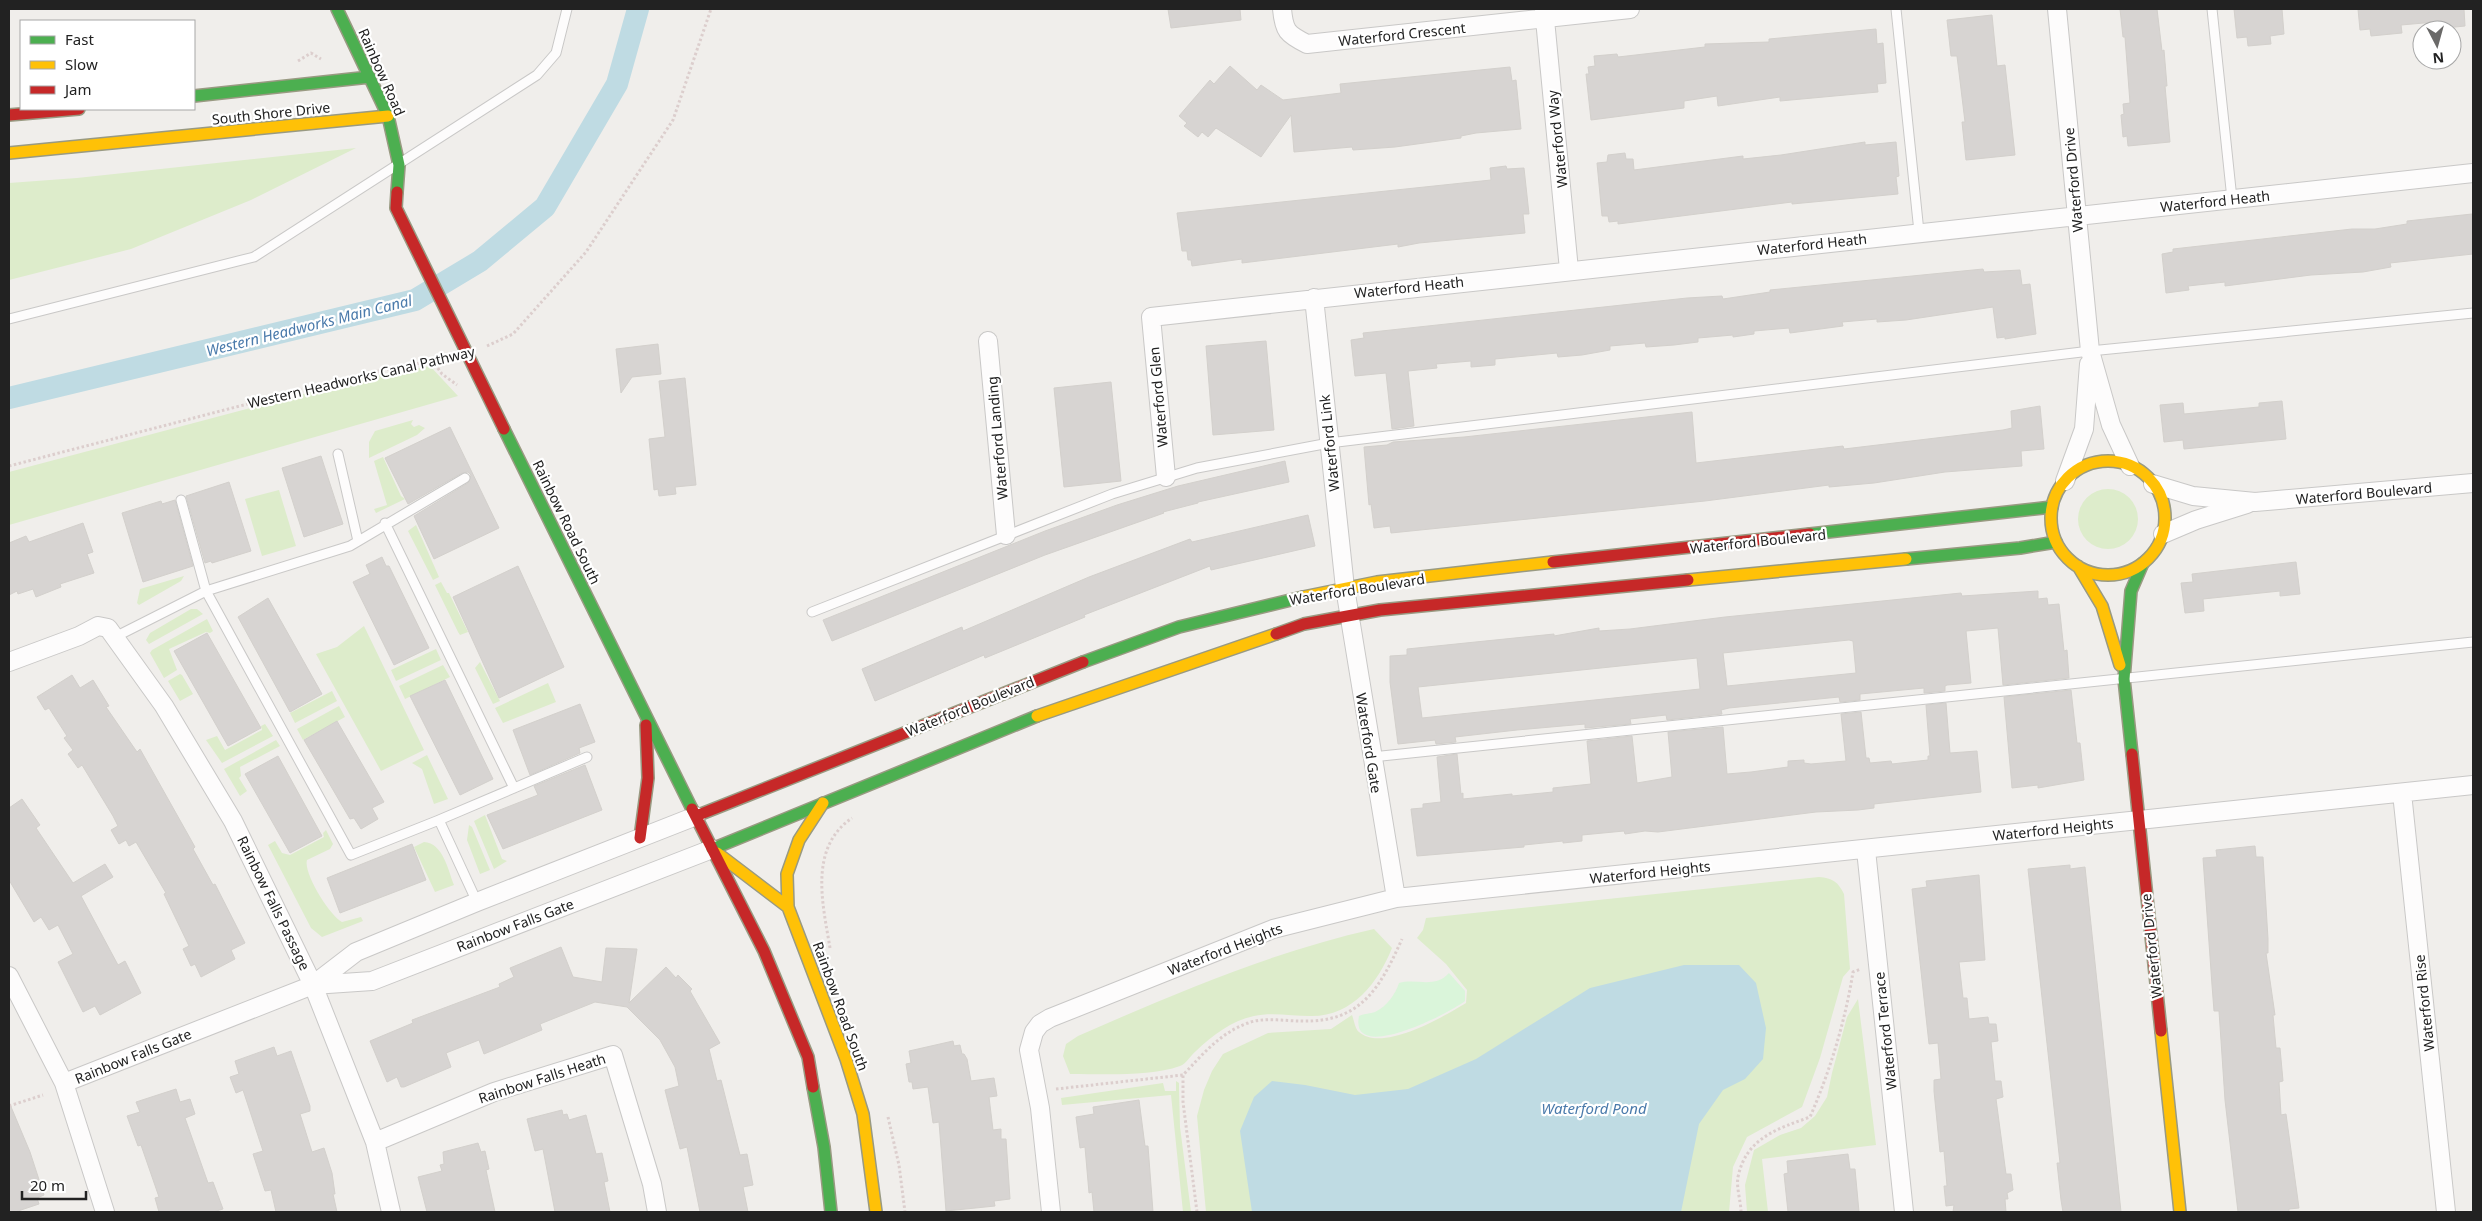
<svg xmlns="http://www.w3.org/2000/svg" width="2482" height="1221" font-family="'Noto Sans',sans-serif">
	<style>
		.grass { fill: #ddeccb }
		.park { fill: #daf5da }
		.water { fill: #bfdbe3 }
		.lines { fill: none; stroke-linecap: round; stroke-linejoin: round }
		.canal { stroke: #bfdbe3; stroke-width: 22 }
		.building { fill: #d7d4d2; stroke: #d3d0cc; fill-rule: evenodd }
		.lane-casing { stroke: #c9c8c7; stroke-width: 11 }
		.street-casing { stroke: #c9c8c7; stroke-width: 20 }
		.fast-casing { stroke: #999a82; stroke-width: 14 }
		.slow-casing { stroke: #999a82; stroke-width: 14 }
		.jam-casing { stroke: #999a82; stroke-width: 14 }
		.path { stroke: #dccecd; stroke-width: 3; stroke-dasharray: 2.5 2.5; stroke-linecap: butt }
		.lane { stroke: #fdfcfc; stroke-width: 9 }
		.street { stroke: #fdfcfc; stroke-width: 18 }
		.fast { stroke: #4caf50; stroke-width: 11 }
		.slow { stroke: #ffc107; stroke-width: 11 }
		.jam { stroke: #c62828; stroke-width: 11 }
		.labels { text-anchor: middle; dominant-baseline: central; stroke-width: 4.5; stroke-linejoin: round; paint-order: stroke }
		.street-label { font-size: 14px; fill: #222; stroke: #fff }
		.water-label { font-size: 15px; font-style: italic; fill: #4a7aab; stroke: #fff }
	</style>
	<rect width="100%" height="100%" fill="#f0eeeb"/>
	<path class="grass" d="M356,148L251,200L131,249L9,280V183L77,178Z
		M430,366L458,396L9,525V472L360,379Z
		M413,420L411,424L414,427L419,425L425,428L417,435L369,458V442L375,431Z
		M383,457L401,496L405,499L376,513L374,509L387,505L374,461Z
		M2078 519a30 30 0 1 1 60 0a30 30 0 1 1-60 0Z
		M279,490L296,546L262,556L245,499Z
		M416,525L439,577L433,580L408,531Z
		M184,576L181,581L139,605L137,603L140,589Z
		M441,582L447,593H449L468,632L460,635L458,632L435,585Z
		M191,609H197L203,614L149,644L146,640L150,633Z
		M207,619L213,631L210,633L206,632L169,649L177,670L164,678L150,653L152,650Z
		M364,626L424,750L381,771L316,654L337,647Z
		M436,649L441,660L396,681L391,670Z
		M480,662L500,701L493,704L475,668Z
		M443,665L450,677L405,699L399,686Z
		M180,674L182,675L193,694L180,701L168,681Z
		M548,683L556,702L503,723L495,708Z
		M332,691L337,701L295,723L290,713Z
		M339,706L345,717L303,740L297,729Z
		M265,724L273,736L222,763L206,740L217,736L225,750L262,730L261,726Z
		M276,740L280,746L240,767L241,776L239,778L247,791L240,796L224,769Z
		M427,755L448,799L434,804L422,769L412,763Z
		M485,815L502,859L507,861L494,869L474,821Z
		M469,825L472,827L490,870L480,874L467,840Z
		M326,830L333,844L330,849L307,860C303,873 330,916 342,922L361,917L363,921L322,937L311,928L268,845L275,841L282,853L290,855L324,837L323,833Z
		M424,842C443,843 448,870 454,885L435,892L414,847Z
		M1819,877C1833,878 1838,882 1844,894L1850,969L1843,977L1820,1058L1802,1107L1747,1137L1733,1167L1729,1212H1206L1197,1116L1204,1090L1212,1071L1223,1054L1268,1033L1331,1029L1352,1015C1354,1020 1355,1029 1359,1032C1382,1053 1445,1016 1466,1003L1467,990L1446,964L1417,938L1423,930L1426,918Z
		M1374,929L1392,948C1378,983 1352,1017 1310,1016C1293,1016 1271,1012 1254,1016C1231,1021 1213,1035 1196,1051C1191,1055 1186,1064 1180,1066C1149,1077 1103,1074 1070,1074L1063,1056L1066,1044L1078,1036C1174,994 1271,952 1374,929Z
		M1858,999L1876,1145L1762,1159L1768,1212H1747L1745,1185L1754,1150L1780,1135L1801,1128L1815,1116L1827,1097L1832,1073L1847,1017Z
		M1176,1081L1179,1083V1088L1180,1127L1191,1212H1183L1171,1095L1062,1105L1061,1098L1163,1083L1165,1091H1176Z"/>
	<path class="park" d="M1449,973L1465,991V1001C1450,1013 1349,1065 1359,1016C1365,1013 1370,1014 1375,1012C1387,1006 1395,995 1399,983C1416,978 1435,989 1449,973Z"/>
	<path class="water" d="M1684,965H1739L1756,983L1766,1028L1763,1059L1745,1079L1723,1090L1699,1124L1681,1212H1252L1240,1131L1254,1097L1272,1081L1305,1085L1355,1095L1408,1089L1476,1059L1590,988Z"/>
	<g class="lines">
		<path class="canal" d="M9,398L415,300L480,261L545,207L617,84L638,9"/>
	</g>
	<path class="building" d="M1168,9H1240L1241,20L1171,28Z
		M2120,9H2157L2162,51L2164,50L2167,86H2165L2170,142L2128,146L2127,136L2123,137L2121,115L2124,114L2123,104L2130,103L2125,37H2123Z
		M2234,9H2282L2284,34L2270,36L2271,44L2248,46L2247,37L2237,38Z
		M2358,9H2464L2465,26L2436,29L2435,22L2401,25L2402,33L2371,36L2370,29L2360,30Z
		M1992,15L1997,66L2005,65L2015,155L1966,160L1962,122H1965L1957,56H1951L1947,20Z
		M1876,29L1877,44L1883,43L1886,83L1877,84L1878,92L1780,101V97L1718,106L1717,96L1684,101V108L1591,120L1586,74H1589L1588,67L1595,66L1594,56L1617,54L1618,57L1705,47V44L1769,42V39Z
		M1230,66L1257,90L1261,85L1283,100L1341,93L1340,84L1510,67L1512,81L1516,80L1521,129L1476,133L1461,136V138L1395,147L1353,150L1352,147L1294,152L1291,115L1261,157L1216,128L1208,137L1202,132L1198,137L1184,126L1187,123L1179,116L1210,80L1214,84Z
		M1865,142V145L1896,142L1899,176L1896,177L1898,194L1792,204V202L1618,224V221L1609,222L1608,216H1602L1597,163L1607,162L1608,155L1625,153L1626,159H1633L1634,170L1743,156V159L1781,155Z
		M1506,166L1507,169L1524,168L1529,214H1523L1525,233L1419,243L1398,247V244L1242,263V259L1192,266L1191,260H1188L1187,251H1182L1177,213L1491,180L1490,168Z
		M2472,214L2473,254L2390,263L2391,267L2363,272L2311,275L2225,286V282L2188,286L2189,290L2166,293L2162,254L2173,252V249L2352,229H2375L2407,224V221Z
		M1983,269L1984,272L2020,270L2022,285L2030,284L2036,334L2005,339V337L1997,338L1993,307L1906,320L1877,322V319L1842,322L1843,326L1790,333L1789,328L1754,331V334L1733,337V335L1698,338V342L1674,345L1646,347L1645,343L1610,346V350L1582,355L1558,357L1557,353L1495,359V365L1471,367V361L1436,364L1437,368L1408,371L1414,426L1392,429L1386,373L1355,376L1351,340L1364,338L1363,333L1687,298L1722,296L1723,299L1770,292V290Z
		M1266,341L1274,430L1213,435L1206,346Z
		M658,344L661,374L632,377L621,393L616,349Z
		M685,378L696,485L675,487L676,494L659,496L658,489L654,490L649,439L665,437L659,381Z
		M1111,382L1121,481L1064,487L1054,388Z
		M2282,401L2286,439L2184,449L2183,440L2164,442L2160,405L2183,403L2184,414L2259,407V403Z
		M2040,406L2044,449L2021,451L2022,466L1945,472L1874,483L1829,487V485L1705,501L1391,533L1390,526L1374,528L1371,504L1369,505L1364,447L1387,445L1393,442L1464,437L1692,412L1696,463L1843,446L1844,449L2003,430L2012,428L2011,411Z
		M450,427L499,528L434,559L414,516L468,483L471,475L468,472L462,473L408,504L385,458Z
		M321,456L343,524L304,537L282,468Z
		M1285,461L1289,482L1198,502V503L1163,512L1164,513L1045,555L832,641L823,620L1045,531L1117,505L1178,486Z
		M229,482L251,551L212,563L211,561L205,563L186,496Z
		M175,500L193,566L143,582L122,513L161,501L162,504Z
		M1308,515L1315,546L1211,570L1210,566L1084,615L1085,617L985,658L984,655L875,701L862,669L962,627L963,631L1089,577L1190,539L1192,542Z
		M83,523L93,552L87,554L94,573L60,584L61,587L36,597L33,589L18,594L17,591L9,595V543L26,536L29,542Z
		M382,557L386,566H389L429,648L394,665L353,582L370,574L366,565Z
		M2296,562L2300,594L2280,596V591L2203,599L2204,611L2185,613L2181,583L2193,582L2192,574Z
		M518,566L564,667L499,698L453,597Z
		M2038,591V599L2047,598L2048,605L2059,604L2064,651L2067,650L2069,678L2003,685L1998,628L1966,631L1971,683L1947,685L1945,686V691L1924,693V688L1860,694V700L1840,702L1839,697L1729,708L1721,710L1722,714L1667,720L1666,715L1630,719L1631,724L1585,728V724L1517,730L1455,737L1456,742L1436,744L1435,740L1398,744L1390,682V656L1407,655V649L1554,634V636L1599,628V631L1630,629L1725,617L1961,593L1962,596ZM1849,640L1853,641L1856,673L1727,686L1723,653ZM1697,658L1700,689L1422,718L1418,687Z
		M268,598L322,694L290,712L238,617Z
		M207,633L261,728L228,746L174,651Z
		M72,675L80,688L93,680L109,706L106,707L137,752L140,749L195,847L193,849L213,885L215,884L245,943L231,950L235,959L201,977L195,964L191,966L183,949L189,946L164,894L166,893L136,842L129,846L126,840L119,844L111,830L118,826L113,816L82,765L78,768L68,754L73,750L64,738L67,736L49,708L45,710L37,697Z
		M445,680L493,779L460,795L410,696Z
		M2071,690L2077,743H2080L2084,780L2038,788V785L2012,788L2004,697Z
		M1946,703L1950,753L1977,751L1981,792L1874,804V808L1858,810L1816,812L1658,832L1645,831L1625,834L1624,831L1582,835V841L1563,843V841L1524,845V847L1417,856L1411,809L1423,808V804L1441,802L1437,757L1457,754L1461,794L1463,793V799L1512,794V796L1553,792V788L1591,784L1587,741L1632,736L1637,783L1672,777L1668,732L1723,727L1727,774L1751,772L1788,767V761L1804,760V763L1811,764L1846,761L1841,714L1861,712L1866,758H1869L1870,763L1891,761L1892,764L1928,760V756H1930L1926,705Z
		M580,704L595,742L579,748L580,753L530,775L513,730Z
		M337,721L384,802L372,808L378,819L361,829L354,818L350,819L304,740Z
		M278,756L322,836L290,853L245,774Z
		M585,765L602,810L503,849L487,815L538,795L534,786Z
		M22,799L40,825L36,828L73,883L105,864L113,877L81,896L118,965L125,961L141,993L100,1015L95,1006L83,1012L58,962L73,954L58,925L49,930L41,917L34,922L9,880V808Z
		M412,844L426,880L340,913L327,878Z
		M2255,846L2256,857H2263L2268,939V953H2266L2275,1015H2273L2276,1048H2280L2283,1081L2279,1082L2281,1115L2286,1114L2299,1208L2289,1209V1212H2238L2225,1100L2219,1011H2214L2212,985L2203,858L2217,857L2216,850Z
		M2070,865V869L2085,867L2121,1212H2063L2061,1200L2057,1163H2060L2028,869Z
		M1979,875L1985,960L1959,962L1963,998H1967L1969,1019L1988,1017L1989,1024H1996L1998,1041L1991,1042L1995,1081H2001L2003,1097L1996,1099L2006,1174H2011L2013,1190L2007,1193L2008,1199H2005L2006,1212H1953L1954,1205L1946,1206L1944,1186H1947L1944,1151L1940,1152L1934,1091V1080L1941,1079L1938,1043L1929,1044L1912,889L1927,887L1926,881Z
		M561,947L573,977L602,982L606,948L637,949L629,1003L666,967L676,978L678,975L692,989L690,991L720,1043L709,1049L717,1081L721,1080L740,1155L747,1154L753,1185L743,1187L748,1212H700L687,1147L680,1149L665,1090L679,1086L675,1067L660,1040L627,1007L595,1002L540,1024L542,1030L484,1054L479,1040L446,1053L451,1067L404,1087H401L397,1077L387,1082L370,1041L413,1023L412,1020L500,987L499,984L514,977L510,968Z
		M953,1041L954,1046L960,1045L962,1054H964L967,1059L971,1081L994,1078L997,1096L989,1097L993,1130L1001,1129V1139H1006L1010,1199L994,1201L995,1206L946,1211L939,1122L933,1123L928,1087L913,1089L912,1082H909L906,1064L911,1063L909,1051Z
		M274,1047L277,1056L291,1051L310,1106V1111L300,1114L312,1152L324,1148L332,1173L335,1194H333L337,1212H276L271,1190L265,1191L253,1154L263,1151L243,1090L236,1093L230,1077L239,1074L235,1061Z
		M176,1089L180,1102L190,1099L195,1114L185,1118L208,1183L213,1182L223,1209L213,1212H159L155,1198L159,1197L141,1145L138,1146L127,1116L140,1112L136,1102Z
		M1139,1100L1145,1146H1148L1153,1212H1094L1092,1192L1089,1193L1085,1147L1080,1148L1076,1117L1094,1114L1093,1107Z
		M9,1102L30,1152L44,1195L37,1198L39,1204L15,1212H9Z
		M562,1110L563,1115L567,1114L569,1120L586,1115L596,1154L602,1153L608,1181L604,1182L610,1212H555L543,1149L535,1151L527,1119Z
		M478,1143L481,1152L485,1151L489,1169L486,1170L495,1212H427L418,1177L442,1171L440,1165L444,1164L443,1152Z
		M1848,1154L1850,1169H1855L1859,1212H1788L1784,1174L1788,1173L1787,1161Z"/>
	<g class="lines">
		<defs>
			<path id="lane" d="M1896,9L1919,232
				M2212,9L2232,199
				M9,319L254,257L537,75L556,53L567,9
				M338,454L358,541
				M181,500L206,591L351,855L439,820
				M385,523L514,788
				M812,612L1112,494L1197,468L1329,443L2090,351L2473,313
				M115,637L206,591L350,546L465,478
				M1372,757L2473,642
				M477,902L439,820L587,757"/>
			<path id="street" d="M1282,9C1284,31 1287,34 1307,44L1630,9
				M1544,9L1569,270
				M2057,9L2090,351L2111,425L2130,466
				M1314,298L1345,588L1396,898
				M988,341L1006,535
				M1166,477L1151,317L2473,173
				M2065,481L2084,429L2089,364
				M2153,484L2193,496L2255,502L2473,483
				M2163,534L2196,520L2247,504
				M9,662L79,636L98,626L108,628L164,706L233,821L313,985L375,1142L391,1212
				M2402,793L2446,1212
				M1866,850L1904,1212
				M9,976L64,1083L105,1212
				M313,985L372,981L712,849
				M64,1083L313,985L356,952L477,902L696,816
				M375,1142L494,1092L613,1055L652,1184L657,1212
				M1051,1212L1040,1108L1029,1050L1034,1032L1040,1024L1050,1018L1273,929L1396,898L2473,785"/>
			<path id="fast" d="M337,9L388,116L399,165L397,192
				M194,96L370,77
				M504,429L692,809
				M1810,534L2052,507
				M1906,559L2020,548L2056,542
				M1083,662L1179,627L1303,597
				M2132,754L2124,679L2131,591L2143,563
				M712,849L1037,716
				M813,1087L824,1147L831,1212"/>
			<path id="slow" d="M9,153L388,116
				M2051 518a57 57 0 1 1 114 0a57 57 0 1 1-114 0Z
				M2078,566L2102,606L2120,665
				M1688,580L1906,559
				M1303,597L1377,582L1553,562
				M1037,716L1276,634
				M717,853L788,907L846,1059L863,1114L876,1212
				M788,907L787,874L799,840L823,803
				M2161,1031L2180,1212"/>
			<path id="jam" d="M9,115L79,109
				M397,192L396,208L504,429
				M1553,562L1810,534
				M1276,634L1304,624L1380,610L1688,580
				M2132,754L2161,1031
				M692,809L764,951L808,1057L813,1087
				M696,816L1083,662
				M640,838L648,778L646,725"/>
		</defs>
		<use href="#lane" class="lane-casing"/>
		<use href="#street" class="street-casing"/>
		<use href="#fast" class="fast-casing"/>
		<use href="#slow" class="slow-casing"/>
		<use href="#jam" class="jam-casing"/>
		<path class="path" d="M298,61L311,53L321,59
			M487,346L513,334L586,252L673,120L711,9
			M432,360L442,374L457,385
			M9,466L359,375L445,358
			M830,948C823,905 808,848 852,818
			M1056,1089L1183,1075
			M9,1106L43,1095
			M888,1117L899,1165L905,1212
			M1197,1212L1183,1102V1075C1203,1054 1220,1033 1248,1023C1263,1017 1285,1021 1301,1021C1361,1023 1380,988 1402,939
			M1741,1212C1741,1202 1736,1187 1738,1177C1746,1138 1777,1129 1810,1117C1830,1071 1845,1022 1853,972L1861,969"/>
		<use href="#lane" class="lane"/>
		<use href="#street" class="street"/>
		<use href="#fast" class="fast"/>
		<use href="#slow" class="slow"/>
		<use href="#jam" class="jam"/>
	</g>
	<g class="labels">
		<g class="street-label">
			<text transform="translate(1402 34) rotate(-6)">Waterford Crescent</text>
			<text transform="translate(382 72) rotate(66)">Rainbow Road</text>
			<text transform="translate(271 113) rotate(-6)">South Shore Drive</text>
			<text transform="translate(1557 139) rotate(-96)">Waterford Way</text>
			<text transform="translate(2073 180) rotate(-95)">Waterford Drive</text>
			<text transform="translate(2215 201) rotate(-6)">Waterford Heath</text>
			<text transform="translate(1812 244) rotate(-6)">Waterford Heath</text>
			<text transform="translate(1409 287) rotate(-6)">Waterford Heath</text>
			<text transform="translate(361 377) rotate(-13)">Western Headworks Canal Pathway</text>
			<text transform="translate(1158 397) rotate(-95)">Waterford Glen</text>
			<text transform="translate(997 438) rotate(-95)">Waterford Landing</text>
			<text transform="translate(1329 443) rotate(-96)">Waterford Link</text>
			<text transform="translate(2364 493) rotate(-5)">Waterford Boulevard</text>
			<text transform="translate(567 522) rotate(64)">Rainbow Road South</text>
			<text transform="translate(1758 541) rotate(-6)">Waterford Boulevard</text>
			<text transform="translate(1357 589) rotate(-9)">Waterford Boulevard</text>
			<text transform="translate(970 706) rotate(-22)">Waterford Boulevard</text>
			<text transform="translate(1369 743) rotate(81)">Waterford Gate</text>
			<text transform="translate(2053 829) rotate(-6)">Waterford Heights</text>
			<text transform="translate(1650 872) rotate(-6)">Waterford Heights</text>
			<text transform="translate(274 903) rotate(64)">Rainbow Falls Passage</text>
			<text transform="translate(515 925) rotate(-21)">Rainbow Falls Gate</text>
			<text transform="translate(2151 946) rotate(-96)">Waterford Drive</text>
			<text transform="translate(1225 949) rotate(-21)">Waterford Heights</text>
			<text transform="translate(2424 1003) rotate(-96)">Waterford Rise</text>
			<text transform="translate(841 1006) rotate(70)">Rainbow Road South</text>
			<text transform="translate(1885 1031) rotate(-96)">Waterford Terrace</text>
			<text transform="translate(133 1056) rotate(-22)">Rainbow Falls Gate</text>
			<text transform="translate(542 1078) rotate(-18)">Rainbow Falls Heath</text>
		</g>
		<g class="water-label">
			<text transform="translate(309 325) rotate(-14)">Western Headworks Main Canal</text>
			<text x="1594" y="1108">Waterford Pond</text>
		</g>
	</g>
	<rect width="2482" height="1221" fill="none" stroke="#222222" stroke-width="20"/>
	<rect x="20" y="20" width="175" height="90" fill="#ffffff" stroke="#a7a7a7"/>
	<rect x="30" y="36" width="25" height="8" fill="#4caf50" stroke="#a7a7a7"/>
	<text x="65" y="45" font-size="15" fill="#222222">Fast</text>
	<rect x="30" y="61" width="25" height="8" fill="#ffc107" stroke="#a7a7a7"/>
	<text x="65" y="70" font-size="15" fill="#222222">Slow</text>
	<rect x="30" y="86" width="25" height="8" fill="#c62828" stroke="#a7a7a7"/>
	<text x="65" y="95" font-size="15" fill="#222222">Jam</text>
	<g transform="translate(2437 45) rotate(174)"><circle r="24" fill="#ffffff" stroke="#a7a7a7"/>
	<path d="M0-4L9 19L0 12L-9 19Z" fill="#6a6968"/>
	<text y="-8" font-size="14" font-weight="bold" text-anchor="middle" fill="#222222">N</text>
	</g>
	<path d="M22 1191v8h64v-8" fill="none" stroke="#222222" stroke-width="2.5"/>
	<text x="30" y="1191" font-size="15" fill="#222222" stroke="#ffffff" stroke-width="4" paint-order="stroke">20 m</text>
</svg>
